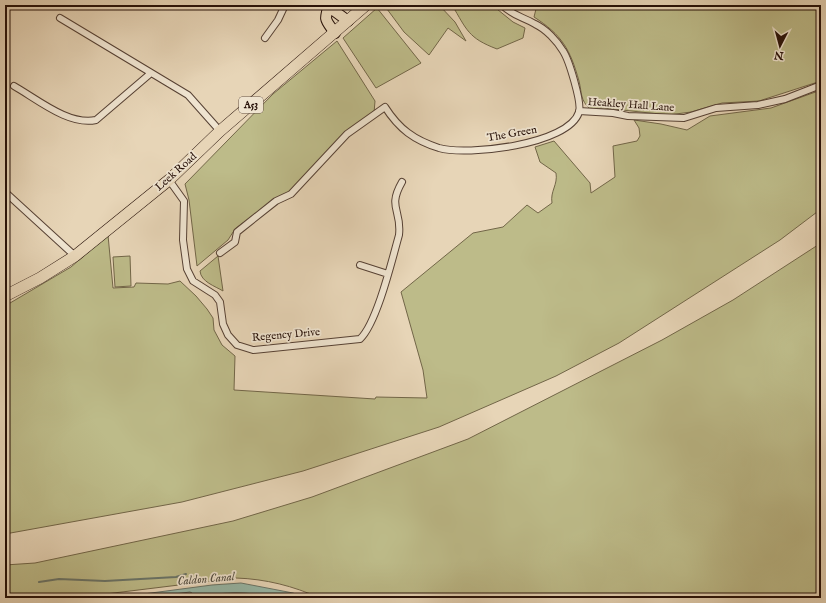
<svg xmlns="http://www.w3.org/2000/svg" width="826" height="603" font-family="'IM FELL English',serif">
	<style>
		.green { fill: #bdbb89; stroke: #726648 }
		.water { fill: #98b9a9; stroke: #6a7569 }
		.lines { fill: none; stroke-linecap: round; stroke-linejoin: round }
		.shore { stroke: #5f6458; stroke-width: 1 }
		.stream { stroke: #6a7569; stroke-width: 2 }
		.minor-casing { stroke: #564134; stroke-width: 8 }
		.primary-casing { stroke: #261008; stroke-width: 12 }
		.trunk-casing { stroke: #261008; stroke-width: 12 }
		.minor { stroke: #efe4d0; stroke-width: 6 }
		.primary { stroke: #e7d5b7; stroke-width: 10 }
		.trunk { stroke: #e7d5b7; stroke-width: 11 }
		.labels { text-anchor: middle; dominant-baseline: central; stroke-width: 3.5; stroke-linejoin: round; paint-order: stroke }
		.shield { fill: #efe4d0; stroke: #625044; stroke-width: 1 }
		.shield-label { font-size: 10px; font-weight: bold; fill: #261008 }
		.street-label { font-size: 11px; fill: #261008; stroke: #efe4d0 }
		.water-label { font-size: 12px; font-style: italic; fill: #4e4b40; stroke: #efe4d0 }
	</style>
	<rect width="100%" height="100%" fill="#e7d5b7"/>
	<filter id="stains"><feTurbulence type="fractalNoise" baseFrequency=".005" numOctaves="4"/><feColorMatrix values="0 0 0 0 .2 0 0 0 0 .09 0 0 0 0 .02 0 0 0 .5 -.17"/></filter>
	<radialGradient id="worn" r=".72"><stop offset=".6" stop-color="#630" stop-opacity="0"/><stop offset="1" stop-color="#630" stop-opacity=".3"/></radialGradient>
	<path class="green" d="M384,5H439L455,22L466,41L448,28L429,55L404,32Z
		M452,5H492L513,22L525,28L523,38L497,49C468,38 467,30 452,5Z
		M537,5H821V81L759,101L722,103L691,112L668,115L604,108L590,109C580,100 582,93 579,81C570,49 562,35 534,17Z
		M377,8L421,63L376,88L343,38Z
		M337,41L375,101L374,113L338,141L290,192L273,200L235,229L228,240L197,266L189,200L185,184L273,94Z
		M821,90V209L780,240L619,343L556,376L439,427L303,471L182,502L5,534V306L71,267L108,235L113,288L134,287L136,283L168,284L180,281L196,296L207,309L213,318L214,330L222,345L235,356L234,390L375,399L376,397L427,398L423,370L401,292L473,233L503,227L527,205L538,213L552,203C550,191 558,185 556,173L540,162L535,147L554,141L590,183L591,193L615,177L613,146L637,141L640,136L639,128L634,120L661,124L687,130L710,116L771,108Z
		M821,243V598H320C293,586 266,579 236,578L73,598H5V565L35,563L233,521L312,497L468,439L662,340L733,300Z
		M130,256L131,286L115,287L113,257Z
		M218,256L223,291C215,286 201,282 200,271Z
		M231,592L266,596L267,598H183Z"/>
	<path class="water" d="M241,583L293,593L308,598H267L266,596C233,589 216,595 184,598C160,600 136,598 113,598L212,585Z"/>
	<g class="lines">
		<path class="shore" d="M143,598L190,592L192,593L191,598"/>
		<path class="stream" d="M39,582L59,579L105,581L176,577L186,574"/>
		<defs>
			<path id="minor" d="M207,5H212
				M319,5H325
				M60,18L188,95L220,131
				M265,38L278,20L285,5
				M14,86C37,99 69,126 96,120L151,73
				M579,111L613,113L628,116L684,118L716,108L758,105L785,99L821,85
				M169,180L184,201L183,240L187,269L193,281L215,295L220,302L223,324L228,335L237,345L253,350L360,339C377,323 392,260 399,235C402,210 387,208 402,182
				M5,192L75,256
				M220,253L235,242L237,232L276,201L291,194L347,134L385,107C399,129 414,140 439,148C467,156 569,145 579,112C582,103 569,60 563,51C557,41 546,29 535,24C521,16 515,17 502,5
				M360,265L388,274"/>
			<path id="primary" d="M329,5C324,21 325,19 335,33
				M329,7L348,21"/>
			<path id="trunk" d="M5,296L40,278L75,256L169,180L220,131L366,5"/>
		</defs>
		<use href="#minor" class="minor-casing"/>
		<use href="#primary" class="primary-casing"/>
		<use href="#trunk" class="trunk-casing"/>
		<use href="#minor" class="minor"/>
		<use href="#primary" class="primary"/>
		<use href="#trunk" class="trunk"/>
	</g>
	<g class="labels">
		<rect class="shield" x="239" y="97" width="24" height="16" rx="3"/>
		<g class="shield-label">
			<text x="251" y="105">A53</text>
		</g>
		<g class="street-label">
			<text transform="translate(631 105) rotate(4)">Heakley Hall Lane</text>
			<text transform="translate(512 134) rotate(-10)">The Green</text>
			<text transform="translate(176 172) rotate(-42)">Leek Road</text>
			<text transform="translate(286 335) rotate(-5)">Regency Drive</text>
		</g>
		<g class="water-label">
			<text transform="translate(206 579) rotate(-5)">Caldon Canal</text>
		</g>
	</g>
	<rect width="826" height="603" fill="none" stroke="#e7d5b7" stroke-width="20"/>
	<rect x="6" y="6" width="814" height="591" fill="none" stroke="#261008" stroke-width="2"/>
	<rect x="10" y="10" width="806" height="583" fill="none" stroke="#261008"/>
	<g transform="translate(780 46) rotate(186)" stroke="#efe4d0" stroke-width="3" paint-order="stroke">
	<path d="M0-3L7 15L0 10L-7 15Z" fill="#261008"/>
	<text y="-6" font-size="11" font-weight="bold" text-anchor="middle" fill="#261008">N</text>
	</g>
	<rect width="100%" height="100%" filter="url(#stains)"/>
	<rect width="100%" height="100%" fill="url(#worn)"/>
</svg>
